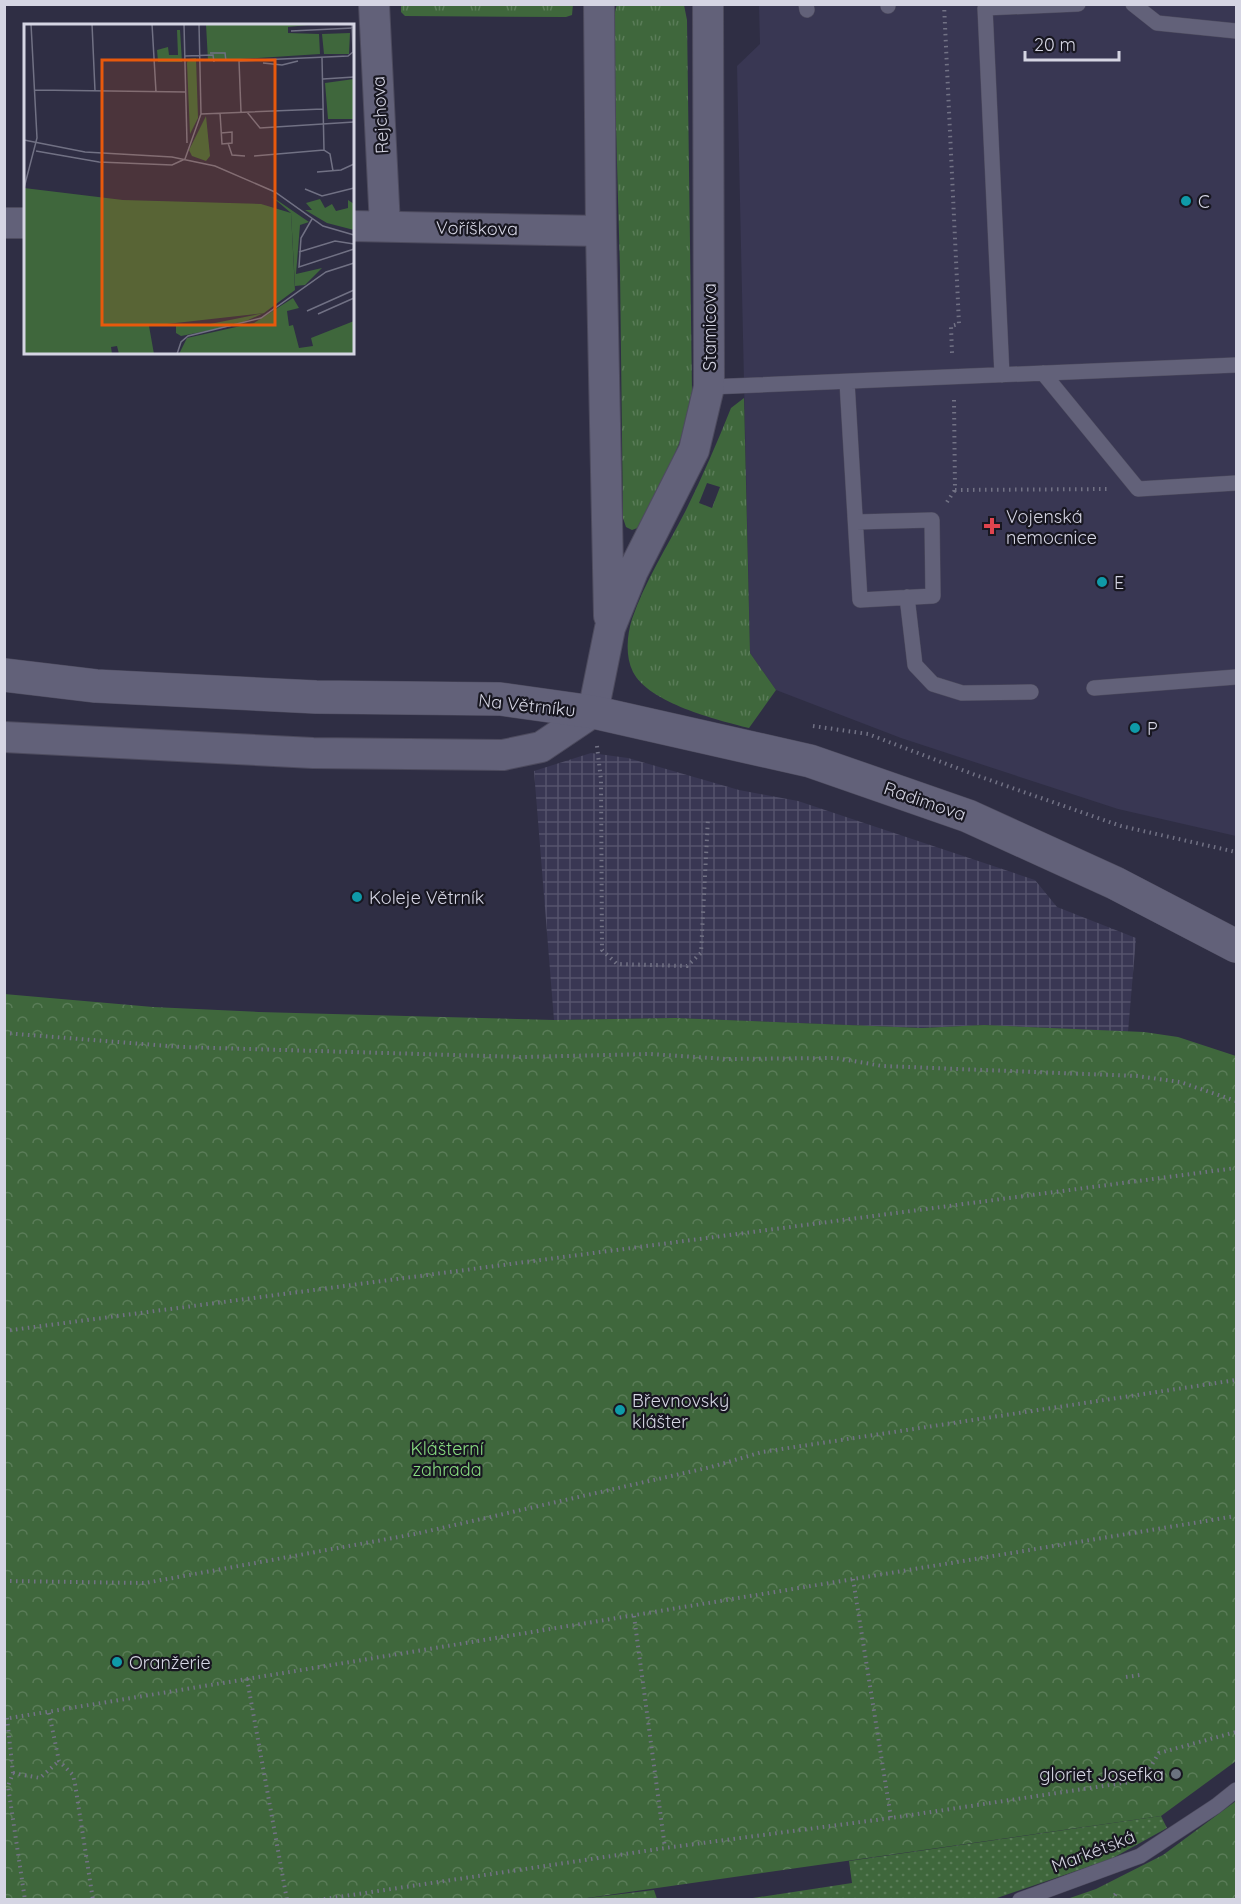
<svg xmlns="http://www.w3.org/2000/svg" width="1241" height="1904" font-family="Quicksand,sans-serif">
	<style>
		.built { fill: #393753 }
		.industrial { fill: url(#industrial-grid) }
		.grass { fill: url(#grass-tufts); fill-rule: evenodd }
		.park { fill: url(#park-crowns) }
		.garden { fill: url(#garden-dots) }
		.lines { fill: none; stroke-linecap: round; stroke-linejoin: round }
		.service-casing { stroke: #4d4b5e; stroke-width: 16 }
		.minor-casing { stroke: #4d4b5e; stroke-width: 32 }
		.tertiary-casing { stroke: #4d4b5e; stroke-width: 34 }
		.path { stroke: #727285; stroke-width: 4; stroke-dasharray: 1.5 4.5; stroke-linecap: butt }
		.service { stroke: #626179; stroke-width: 15 }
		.minor { stroke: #626179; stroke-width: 30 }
		.tertiary { stroke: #626179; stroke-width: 33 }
		.culture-dot { fill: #0f9aa8; stroke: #181721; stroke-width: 2 }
		.health-dot { fill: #e0444e; stroke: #181721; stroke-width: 2 }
		.worship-dot { fill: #6b7280; stroke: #181721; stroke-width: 2 }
		.labels { text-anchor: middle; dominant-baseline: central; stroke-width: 4.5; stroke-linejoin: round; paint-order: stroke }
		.street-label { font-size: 18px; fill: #d5d5e3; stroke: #181721 }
		.poi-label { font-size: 18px; fill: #d5d5e3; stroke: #181721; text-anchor: start }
		.park-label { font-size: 18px; fill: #88dd81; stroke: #181721 }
		.inset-road { fill: none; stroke: #717184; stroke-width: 1.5 }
		.view { fill: #e8590c; fill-opacity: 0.15; stroke: #e8590c; stroke-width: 3 }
		.inset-edge { fill: none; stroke: #d5d5e3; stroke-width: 3 }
	</style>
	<defs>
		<pattern id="industrial-grid" width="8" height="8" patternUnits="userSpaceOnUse" patternTransform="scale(1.5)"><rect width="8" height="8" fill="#393753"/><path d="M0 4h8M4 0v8" fill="none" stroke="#55536c"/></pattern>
		<pattern id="grass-tufts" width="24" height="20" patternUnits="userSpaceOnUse" patternTransform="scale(1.5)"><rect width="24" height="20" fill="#3f673c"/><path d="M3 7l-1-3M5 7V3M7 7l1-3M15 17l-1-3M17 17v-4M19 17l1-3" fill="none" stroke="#5a7c58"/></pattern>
		<pattern id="park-crowns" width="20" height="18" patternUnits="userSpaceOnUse" patternTransform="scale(1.5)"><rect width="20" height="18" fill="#3f673c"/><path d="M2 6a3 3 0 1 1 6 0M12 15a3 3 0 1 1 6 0" fill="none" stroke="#5a7c58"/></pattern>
		<pattern id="garden-dots" width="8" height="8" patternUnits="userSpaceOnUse" patternTransform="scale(1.5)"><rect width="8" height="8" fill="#3f673c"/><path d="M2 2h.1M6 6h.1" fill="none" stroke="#5a7c58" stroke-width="1.8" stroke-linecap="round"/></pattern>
	</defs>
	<rect width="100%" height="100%" fill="#2f2e44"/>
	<path class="built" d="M759,5H1236V836L1118,809L901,738L776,690L750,653L737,66L760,44Z"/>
	<path class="industrial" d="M591,753L628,758L739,790L798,801L1035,880L1057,907L1136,938L1128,1032L984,1025L922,1028L675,1018L554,1020L534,771Z"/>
	<path class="grass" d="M573,4L572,15L566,17L405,16L401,12V5Z
		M617,4L684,5L687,20L692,393L690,418L666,474L640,527L632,530L626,527L623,518L620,269L613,20Z
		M744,398L750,653L776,690L749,728C717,720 649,703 633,672C625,656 627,635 632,619C645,581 667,547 685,512C702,478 717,443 731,408ZM707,483L720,487L712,508L699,503Z"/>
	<path class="park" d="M4,994L153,1007L259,1012L554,1020L675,1018L922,1028L984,1025L1144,1032L1178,1037L1236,1056V1761L1161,1816L580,1899H5Z
		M1236,1801V1899H1067L1096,1889L1163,1855Z"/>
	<path class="garden" d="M1161,1816L1167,1828L1111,1859L994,1899L740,1900L852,1883L849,1861Z
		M654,1890L657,1899H580Z"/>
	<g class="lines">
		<defs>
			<path id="service" d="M806,4L807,10
				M888,4V6
				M1133,4L1157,23L1236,31
				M1043,373L1138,489L1236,483
				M1002,375L985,8L1078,4
				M847,382L860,600L933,596L932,520L856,522
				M709,387L1236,365
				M907,597L915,665L933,684L962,693L1031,692
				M1094,688L1236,677
				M1020,1900L1140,1856L1216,1806L1236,1790"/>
			<path id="minor" d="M374,4L385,226
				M599,4L601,231L609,616
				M4,223H26
				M352,226L601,231
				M4,737L313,753L503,755L541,747L593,712L610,628L633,571L694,450L709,387L708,4"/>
			<path id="tertiary" d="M4,675L96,686L316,697L500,699L593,712L810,761L968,816L1115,883L1236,946"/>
		</defs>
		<use href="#service" class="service-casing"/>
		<use href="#minor" class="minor-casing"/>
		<use href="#tertiary" class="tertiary-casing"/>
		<path class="path" d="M944,4L959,324L951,326L952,353
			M954,400L955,490L1109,489
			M947,502L955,490
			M813,726L868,734L978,776L1121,826L1236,852
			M597,746L601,780L602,950L617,964L687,966L701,953L708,818
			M4,1033L181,1047L522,1057L650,1054L726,1059L836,1058L882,1066L1137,1076L1180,1082L1236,1101
			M4,1331L1236,1168
			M853,1579L891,1818
			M4,1581L145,1583L415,1534L711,1467L762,1452L1236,1380
			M634,1616L665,1848
			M1126,1677L1140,1675
			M247,1679L287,1900
			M49,1713L59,1761L73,1775L75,1784L93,1900
			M7,1718L13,1773L8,1786L25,1900
			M4,1719L1236,1516
			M13,1773L40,1778L59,1761
			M1143,1779L1159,1753L1236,1732
			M318,1900L665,1848L891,1818L1163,1777
			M1111,1900L1118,1891"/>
		<use href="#service" class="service"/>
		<use href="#minor" class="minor"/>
		<use href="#tertiary" class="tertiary"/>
	</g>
	<g class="culture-dot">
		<circle cx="1186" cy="201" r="6"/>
		<circle cx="1102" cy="582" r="6"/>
		<circle cx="1135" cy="728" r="6"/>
		<circle cx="357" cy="897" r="6"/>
		<circle cx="620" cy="1410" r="6"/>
		<circle cx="117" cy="1662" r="6"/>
	</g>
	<path class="health-dot" d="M989 517h6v6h6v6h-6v6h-6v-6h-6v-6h6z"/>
	<circle class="worship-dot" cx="1176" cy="1774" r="6"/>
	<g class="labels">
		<g class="street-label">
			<text transform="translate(380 115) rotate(-93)">Rejchova</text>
			<text transform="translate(477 228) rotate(1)">Voříškova</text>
			<text transform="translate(709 327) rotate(-90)">Stamicova</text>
			<text transform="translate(527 705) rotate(6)">Na Větrníku</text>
			<text transform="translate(925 801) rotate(19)">Radimova</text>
			<text transform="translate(1093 1851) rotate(-21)">Markétská</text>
		</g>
		<g class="poi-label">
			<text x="1198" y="201">C</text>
			<text x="1006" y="516">Vojenská<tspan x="1006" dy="21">nemocnice</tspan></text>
			<text x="1114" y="582">E</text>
			<text x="1147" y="728">P</text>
			<text x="369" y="897">Koleje Větrník</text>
			<text x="632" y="1400">Břevnovský<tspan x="632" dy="21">klášter</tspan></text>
			<text x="129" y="1662">Oranžerie</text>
			<text x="1164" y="1774" text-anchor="end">gloriet Josefka</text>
		</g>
		<g class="park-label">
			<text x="447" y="1448">Klášterní<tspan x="447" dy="21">zahrada</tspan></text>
		</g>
	</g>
	<g transform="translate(24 24)">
		<rect width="330" height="330" fill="#2f2e44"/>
		<path d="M182,0H294L264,3V9L295,10L296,30L184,37ZM153,6H156L158,38H134L133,26L144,23L145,31H154ZM326,9L325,30H300L298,10ZM172,34L174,94L166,110L163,39L164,35ZM330,55V95H304L301,59ZM182,92L186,132L182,137L168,132L165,126ZM247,172L285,198L276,201L272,250L298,244L281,261L271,262L267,189ZM296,175L301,184L308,180L312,187L324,184V176L330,180V206L303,199L281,186H288L282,179Z" fill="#3f673c"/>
		<path d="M0,164L99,176L237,180L267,189L271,266L240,289L125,302L130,330H95L93,322L87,323L88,330H0ZM269,274L275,284L263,287L265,302L269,301L275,324L289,322L287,314L330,297V330H155L163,314L230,299Z" fill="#3f673c"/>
		<path d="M240,289L213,301L157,312L152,309V301L176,302Z" fill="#3f673c"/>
		<path class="inset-road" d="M68,0L71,67M128,0L132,68M160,0L163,119M267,7L329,4M186,29H201L202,37M161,32L189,31L190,38M298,34L300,126L306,130L309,147M239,39L258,41L274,37M299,55L330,53M11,66L162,68M217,88L215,37L324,32L329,28L328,0M223,88L236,104L330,98M196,89L198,120L208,119V108L197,109M177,90L299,85M0,116L61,128L148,133L191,142L251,168L299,202L330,211M204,119L208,131L221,132M12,127L75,138L148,141L161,135M230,132L300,126M161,135L177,90L175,0M293,148L317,146L330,140M0,164L13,114L7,0M281,165L298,172L330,164M288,195L277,214L275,243L330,225M275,228L311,217L330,220M283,287L330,266M294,290L330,274M153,330L157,318L164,312L237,294L302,248L330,239"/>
		<path class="view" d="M78,36H251V301H78Z"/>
		<rect width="330" height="330" class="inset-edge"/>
	</g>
	<rect width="1241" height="1904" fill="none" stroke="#d5d5e3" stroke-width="12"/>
	<path d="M1025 51v9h94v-9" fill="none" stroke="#d5d5e3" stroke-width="3"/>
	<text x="1034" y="51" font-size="18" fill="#d5d5e3" stroke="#181721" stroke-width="4.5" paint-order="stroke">20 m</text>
</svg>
